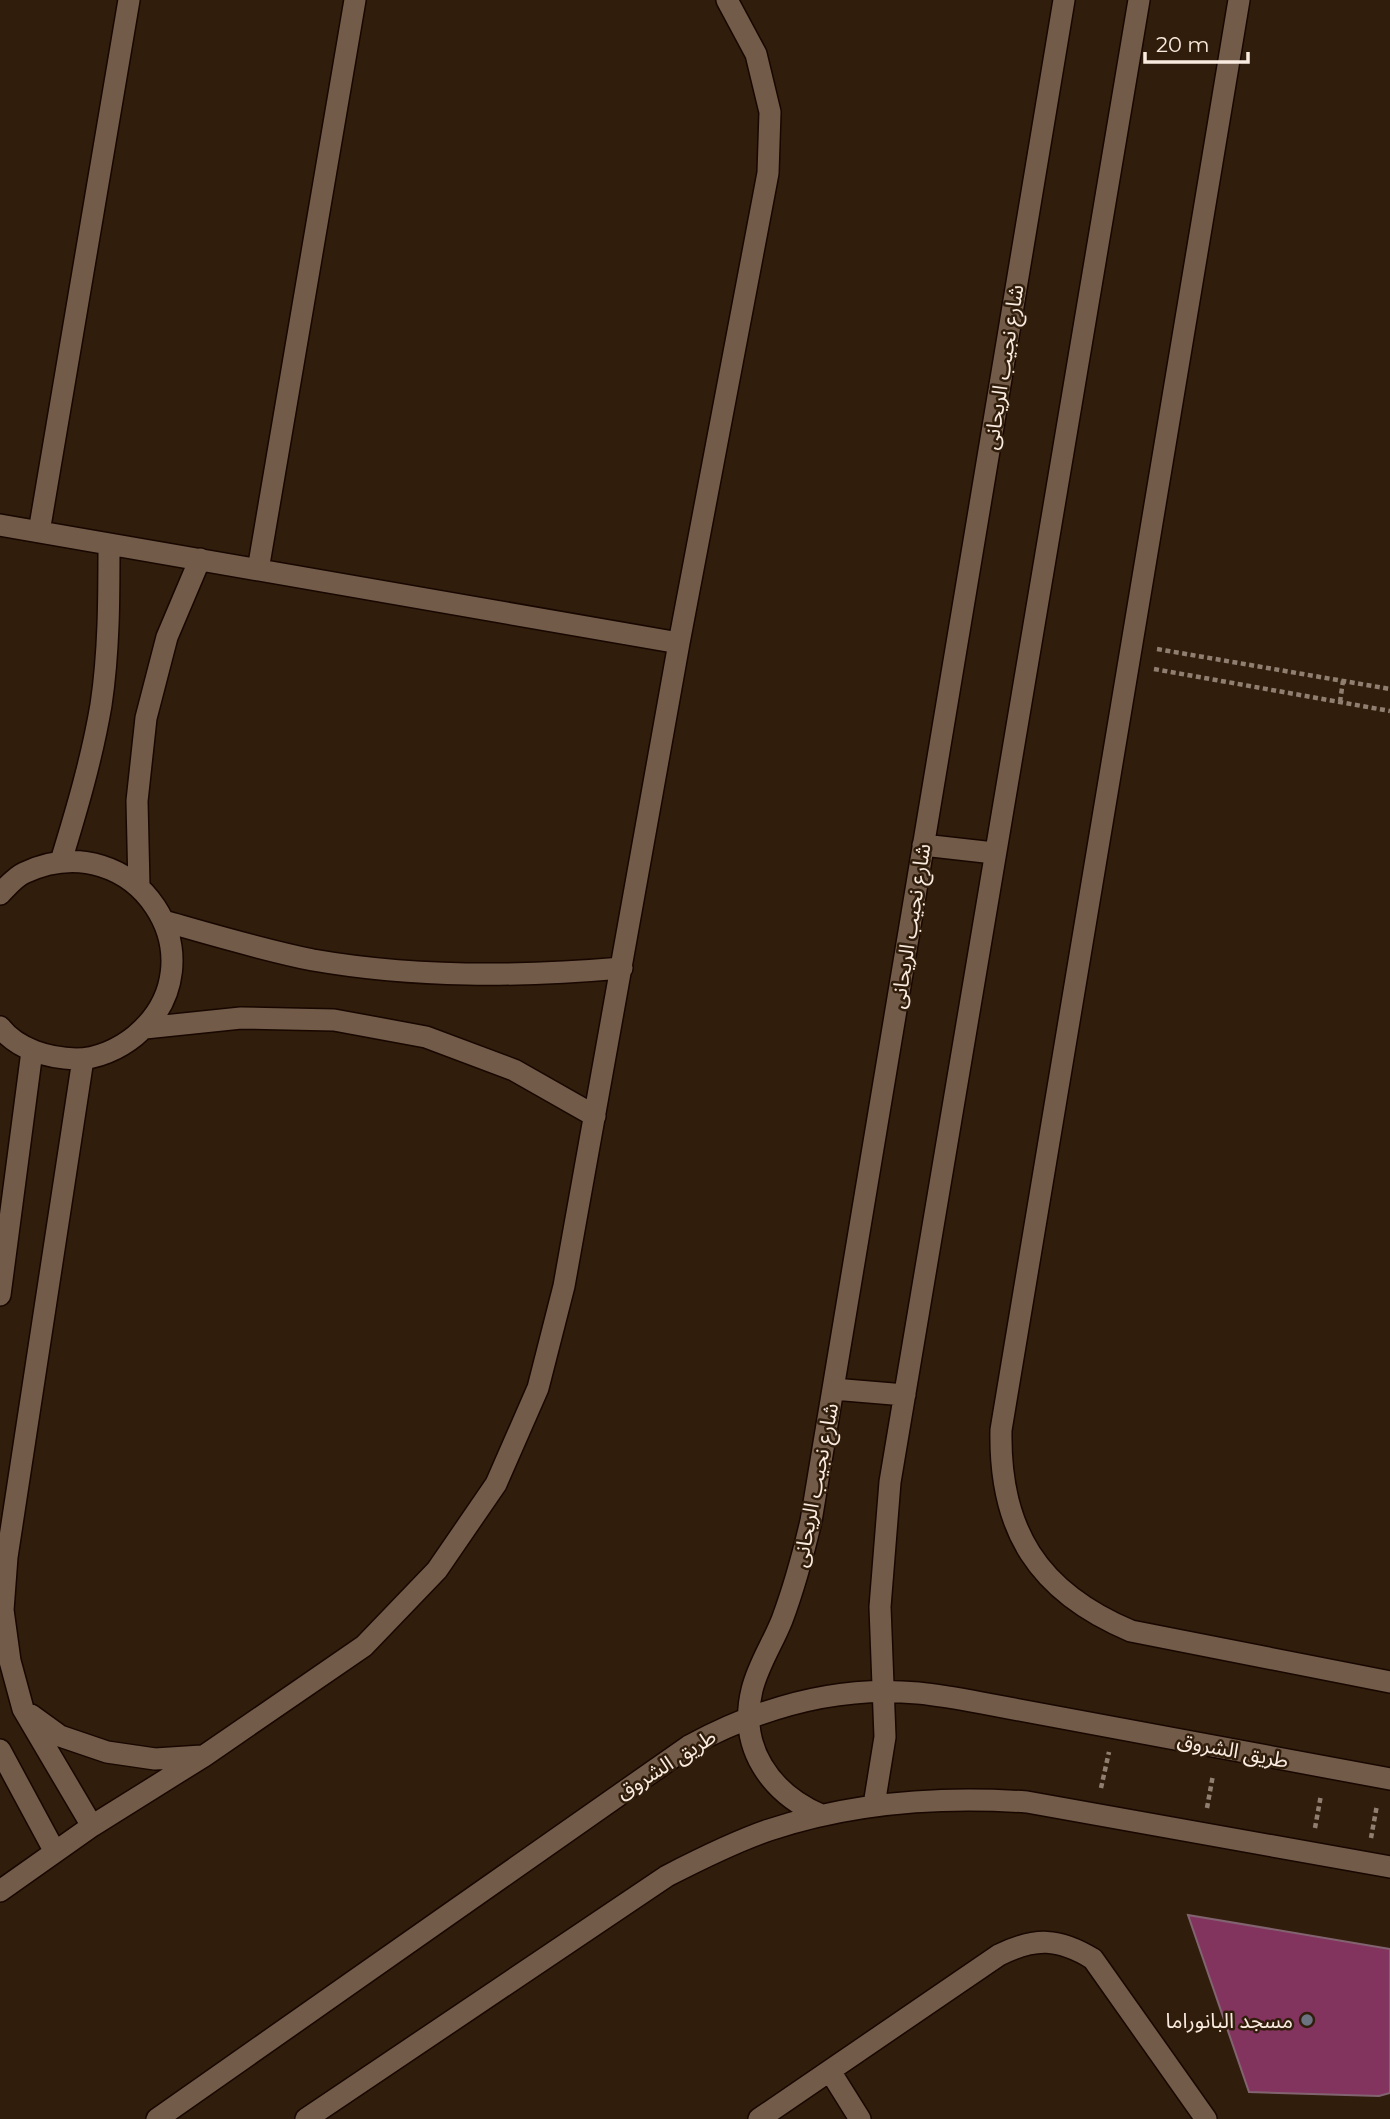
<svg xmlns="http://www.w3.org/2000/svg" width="1390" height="2119" font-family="Montserrat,'Noto Sans Arabic',sans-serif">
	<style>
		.building { fill: #83345e; stroke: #826471; stroke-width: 2 }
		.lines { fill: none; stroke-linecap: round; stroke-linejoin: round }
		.minor-casing { stroke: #180700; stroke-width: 24 }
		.tertiary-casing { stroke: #180700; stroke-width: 24 }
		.path { stroke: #907f71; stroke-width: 4.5; stroke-dasharray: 5 3.5; stroke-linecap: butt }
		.minor { stroke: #725b48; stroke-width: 21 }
		.tertiary { stroke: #725b48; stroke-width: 21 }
		.worship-dot { fill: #6b7280; stroke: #311d0b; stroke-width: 2.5 }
		.labels { text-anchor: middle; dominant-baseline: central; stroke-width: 5; stroke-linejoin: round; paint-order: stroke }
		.street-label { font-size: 21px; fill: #f9ebe0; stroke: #311d0b }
		.poi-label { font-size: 21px; fill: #f9ebe0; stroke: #311d0b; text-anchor: end }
	</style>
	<rect width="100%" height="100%" fill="#311d0b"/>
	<path class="building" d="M1188,1915L1390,1949V2093L1379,2096L1249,2092Z"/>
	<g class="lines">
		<defs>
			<path id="minor" d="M1239,0L1001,1430C999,1530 1038,1592 1131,1631L1390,1682
				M0,525L679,643
				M39,532L129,0
				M258,570L355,0
				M61,861C77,809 92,758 101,705C109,652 109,598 109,544
				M139,886L137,801L146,718L167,637L200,559
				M0,894C7,887 15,877 24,873C136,821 225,961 135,1036C119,1049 97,1059 76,1059C49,1058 18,1050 0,1027
				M164,921C213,935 263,950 313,960C416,978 519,977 622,968
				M145,1028L241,1018L334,1020L426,1037L514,1070L595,1116
				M83,1059L7,1557L3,1610L10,1661L23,1709L92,1826
				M0,1295L32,1051
				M31,1715L60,1736L107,1752L155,1759L202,1756
				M0,1750L55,1852
				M0,1891L92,1826L204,1756L364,1646L437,1570L496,1484L538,1388L564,1286L679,643L768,173L770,112L756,54L727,0
				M830,2071L860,2119
				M759,2119L999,1955C1035,1937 1059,1938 1093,1959L1206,2119"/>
			<path id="tertiary" d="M923,845L994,853
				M833,1389L905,1395
				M874,1805L885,1737L880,1607L890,1482L1139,0
				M821,1815C770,1793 738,1747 752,1690C758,1665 773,1643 782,1620C794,1588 803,1555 811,1521L1064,0
				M157,2119L689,1746C759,1708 837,1685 918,1693C939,1695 961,1699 982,1703L1390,1779
				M306,2119L667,1876C700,1859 734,1842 769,1830C853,1802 939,1796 1027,1802L1390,1867"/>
		</defs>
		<use href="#minor" class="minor-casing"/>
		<use href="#tertiary" class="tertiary-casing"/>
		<path class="path" d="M1157,649L1390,689
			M1154,669L1390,711
			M1340,702L1343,681
			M1101,1788L1109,1752
			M1207,1808L1213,1775
			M1315,1828L1321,1795
			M1371,1838L1377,1805"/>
		<use href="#minor" class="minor"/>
		<use href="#tertiary" class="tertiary"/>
	</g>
	<circle class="worship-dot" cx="1307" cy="2020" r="7"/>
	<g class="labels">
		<g class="street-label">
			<text transform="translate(1003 367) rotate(-81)">شارع نجيب الريحانى</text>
			<text transform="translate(910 926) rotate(-81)">شارع نجيب الريحانى</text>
			<text transform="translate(815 1485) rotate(-79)">شارع نجيب الريحانى</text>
			<text transform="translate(1233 1750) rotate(11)">طريق الشروق</text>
			<text transform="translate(666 1764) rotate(-32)">طريق الشروق</text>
		</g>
		<g class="poi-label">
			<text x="1293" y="2020">مسجد البانوراما</text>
		</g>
	</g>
	<path d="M1145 52v10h103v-10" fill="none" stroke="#f9ebe0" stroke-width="3.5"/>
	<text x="1156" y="52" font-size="21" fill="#f9ebe0" stroke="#311d0b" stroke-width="5" paint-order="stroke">20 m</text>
</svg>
